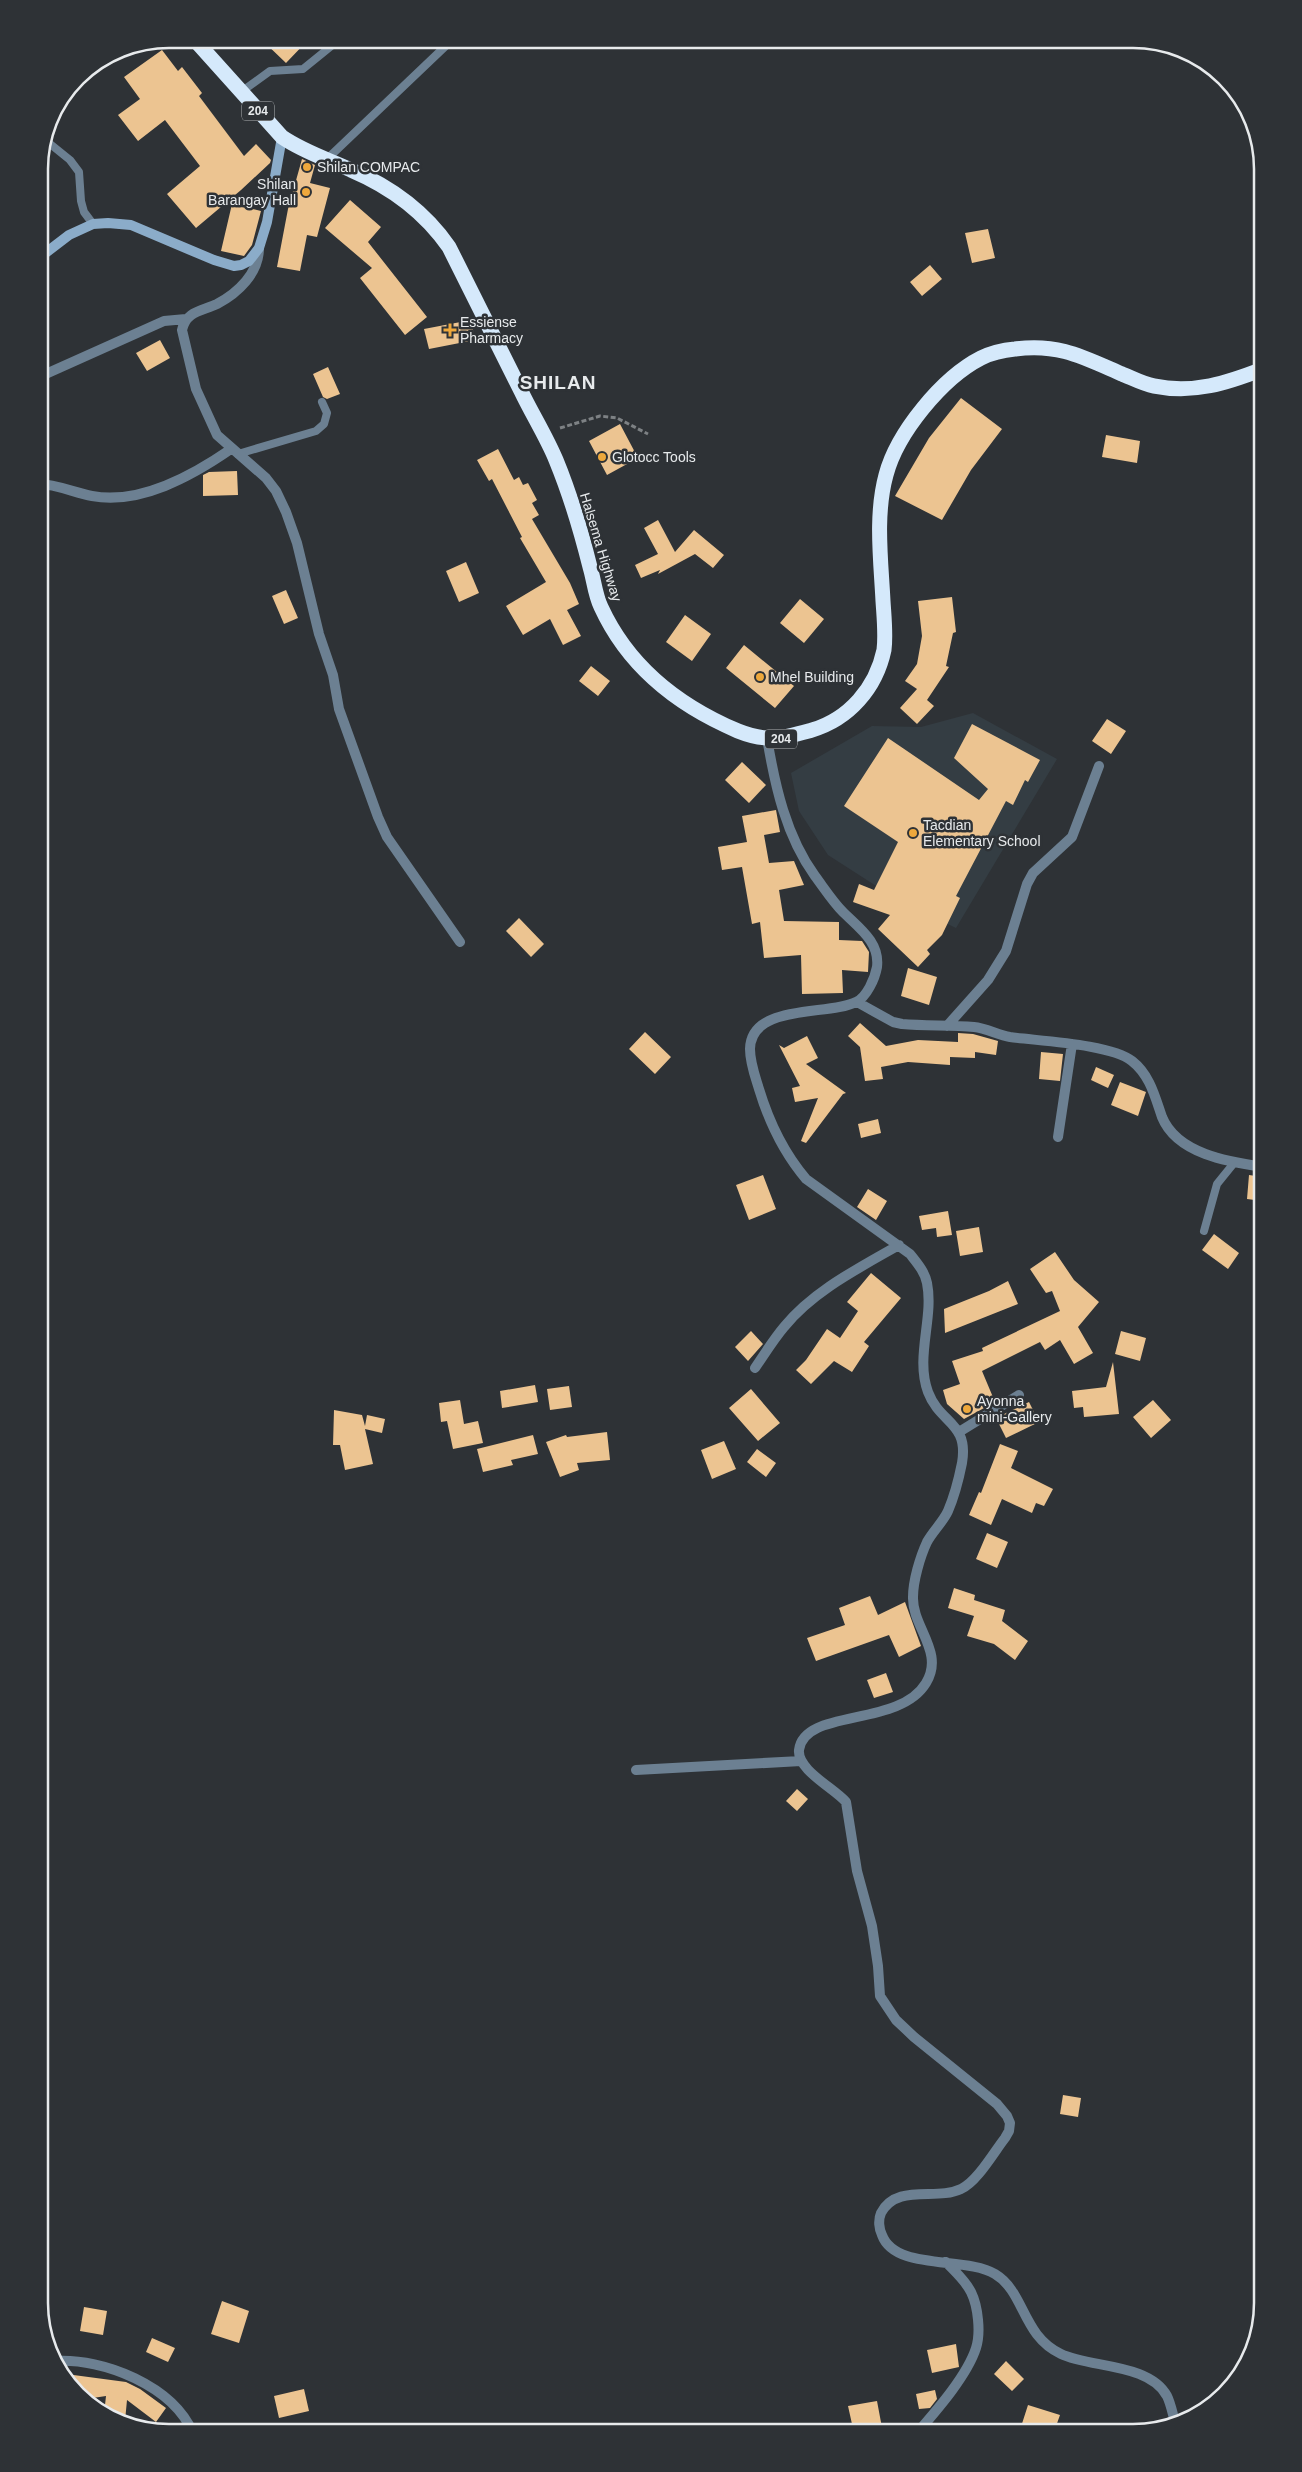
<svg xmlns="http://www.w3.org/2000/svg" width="1302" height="2472" font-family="Arial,sans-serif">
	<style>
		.built { fill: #343d43 }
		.building { fill: #ecc491 }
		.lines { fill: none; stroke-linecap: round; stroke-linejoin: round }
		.path { stroke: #7d8184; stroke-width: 3; stroke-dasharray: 5 2.5; stroke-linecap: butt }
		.lane { stroke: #6c8092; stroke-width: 8 }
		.street { stroke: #6c8092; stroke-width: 10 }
		.secondary { stroke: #8bacc9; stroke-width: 10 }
		.highway { stroke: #d5e9fb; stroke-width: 15 }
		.poi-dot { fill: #eea83c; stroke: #2e3236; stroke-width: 2 }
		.labels { text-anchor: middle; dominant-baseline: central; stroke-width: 5; stroke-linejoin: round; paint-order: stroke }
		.shield { fill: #2e3236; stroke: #b0b3b5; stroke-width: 1 }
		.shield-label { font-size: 12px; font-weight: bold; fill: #e7eaec }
		.poi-label { font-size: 14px; fill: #e7eaec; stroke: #2e3236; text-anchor: start }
		.street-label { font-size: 14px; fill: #e7eaec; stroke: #2e3236 }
		.district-label { font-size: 19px; font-weight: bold; letter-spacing: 1px; fill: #e7eaec; stroke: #2e3236 }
		.rim { fill: none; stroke: #e7eaec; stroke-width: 2.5 }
	</style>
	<rect width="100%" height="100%" fill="#2e3236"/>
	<path class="built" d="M973,713L1057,759L956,928L898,900L828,855L799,811L791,773L872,726L921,727Z"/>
	<path class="building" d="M261,39H309L286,63Z
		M162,50L178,71L182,67L202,93L199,96L244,156L256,144L271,160L270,163L241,190L196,228L167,194L200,166L165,120L138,141L118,115L140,99L124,77Z
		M302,159L315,165L310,183L330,188L317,237L307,235L300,271L277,267L288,209Z
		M350,200L381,227L368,242L427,317L405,335L360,278L372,268L325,228Z
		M232,204L261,211L252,245L244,256L221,251Z
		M988,229L995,258L972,263L965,233Z
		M930,265L942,279L922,296L910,282Z
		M471,320L475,340L429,349L424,329Z
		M160,340L170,358L147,371L136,353Z
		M328,367L340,394L327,399L323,397L313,374Z
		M961,398L1002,429L971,470L942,520L895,496L929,438Z
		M620,424L638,458L607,475L589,441Z
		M1106,435L1140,441L1137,463L1102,457Z
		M498,449L514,480L519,477L523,485L528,483L537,500L532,503L539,515L532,519L570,583L579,604L567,610L581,636L563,645L550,619L523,635L506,606L546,582L520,538L522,537L492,479L489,481L477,460Z
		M237,471L238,495L203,496V475L209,472Z
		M658,520L675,552L694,530L724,555L713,568L695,554L658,574L660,570L641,578L635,565L658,554L644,528Z
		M466,562L479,593L459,602L446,571Z
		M286,590L298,618L284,624L272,596Z
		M952,597L956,632L953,633L946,666L949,667L927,700L934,706L917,724L900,708L917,689L905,681L917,664L922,636L918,601Z
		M800,599L824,619L804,643L780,623Z
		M685,615L711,634L692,661L666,642Z
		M744,645L794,686L775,708L726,668Z
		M591,666L610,681L598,696L579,681Z
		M1107,719L1126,731L1111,754L1092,741Z
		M972,724L1040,760L1028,782L1025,780L1013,805L1006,801L956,896L960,898L942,935L927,950L930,954L918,967L878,929L890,915L853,902L859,884L874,890L898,842L844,806L888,738L979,800L988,789L954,758Z
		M742,762L766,785L749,803L725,780Z
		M776,810L780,832L764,835L769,863L794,861L804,885L779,890L784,921L839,922V940L862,941L869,952L868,972L842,970L843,993L802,994L801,955L764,958L760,922L752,924L742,867L722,870L718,847L747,842L742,816Z
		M519,918L544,944L531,957L506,931Z
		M908,968L937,977L929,1005L901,996Z
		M860,1023L886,1046L918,1040L958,1042V1033L973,1034L998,1041L996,1055L975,1052V1058L950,1057V1065L908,1062L881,1067L883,1079L865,1081L860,1047L848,1036Z
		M645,1032L671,1057L655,1074L629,1049Z
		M807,1036L818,1058L806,1064L846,1093L843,1094L806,1143L801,1141L818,1098L795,1102L792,1088L800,1086L779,1045L784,1048Z
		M1041,1052L1063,1054L1060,1081L1039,1079Z
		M1096,1067L1114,1075L1108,1088L1091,1080Z
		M1120,1082L1146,1092L1138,1116L1111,1105Z
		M878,1119L881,1133L861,1138L858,1124Z
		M763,1175L776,1209L749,1220L736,1185Z
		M1249,1175L1263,1177V1201L1247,1199Z
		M868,1189L887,1201L876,1220L857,1207Z
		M948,1211L952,1235L937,1237L936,1228L922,1230L919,1216Z
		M979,1227L983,1252L960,1256L956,1231Z
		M1214,1234L1239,1253L1228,1269L1202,1250Z
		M1055,1252L1074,1280L1099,1302L1078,1327L1093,1353L1074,1364L1060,1340L1045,1350L1040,1342L982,1371L995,1402L964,1419L947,1404L943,1390L960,1384L952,1361L983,1351L982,1348L1060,1311L1052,1291L1046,1293L1030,1269Z
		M871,1273L901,1298L864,1342L869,1346L852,1372L834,1361L811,1384L796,1370L806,1360L827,1329L840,1338L858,1311L847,1302Z
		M1008,1281L1018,1304L945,1333L944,1309L989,1291Z
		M751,1331L763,1344L748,1361L735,1347Z
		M1121,1331L1146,1338L1140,1361L1115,1354Z
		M1113,1362L1119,1414L1084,1417L1083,1407L1074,1408L1072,1391L1106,1387Z
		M535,1385L538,1402L502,1408L500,1391Z
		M569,1386L572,1407L550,1410L547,1389Z
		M751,1389L780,1423L758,1441L729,1408Z
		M460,1400L464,1424L478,1421L483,1443L453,1449L447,1421L441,1422L439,1403Z
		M1153,1400L1171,1420L1151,1438L1133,1417Z
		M1029,1402L1039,1422L1006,1438L996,1418Z
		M334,1410L362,1415L365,1426L367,1415L385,1419L382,1433L365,1429L373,1464L345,1470L340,1445H333Z
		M607,1432L610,1460L577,1463L579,1470L560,1477L546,1442L566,1435L567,1437Z
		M533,1435L538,1454L511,1460L513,1465L483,1472L477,1449Z
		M724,1441L736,1469L712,1479L701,1450Z
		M1000,1444L1018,1451L1011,1468L1053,1489L1044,1506L1036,1503L1032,1513L1002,1499L991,1525L969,1515L979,1492L981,1493Z
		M757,1449L776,1463L766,1477L747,1462Z
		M987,1533L1008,1542L997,1568L976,1559Z
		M954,1588L975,1595L974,1600L1005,1610L1002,1621L1028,1641L1015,1660L994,1644L967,1636L974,1616L948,1608Z
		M870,1596L878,1615L905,1602L921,1646L899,1657L889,1635L816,1661L807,1638L845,1625L839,1608Z
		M886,1673L893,1692L874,1698L867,1680Z
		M797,1789L808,1799L797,1811L786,1801Z
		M1063,2095L1081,2098L1078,2117L1060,2114Z
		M222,2301L249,2311L239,2343L211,2334Z
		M84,2307L107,2311L103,2335L80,2331Z
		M152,2338L175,2348L168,2362L146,2352Z
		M956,2344L959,2367L932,2373L927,2350Z
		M1006,2361L1024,2379L1012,2391L994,2374Z
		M66,2374L126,2382L140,2389L166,2408L156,2422L127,2400L125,2421L104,2414L106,2396L86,2399Z
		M304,2389L309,2411L279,2418L274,2396Z
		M935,2390L937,2399L930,2408L919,2409L916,2394Z
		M877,2401L883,2433H854L848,2406Z
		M1028,2405L1060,2415L1055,2429L1047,2426L1044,2433H1019Z"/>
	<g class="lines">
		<path class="path" d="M560,428L600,416L617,418L648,434"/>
		<path class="lane" d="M241,92L270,71L303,69L340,39
			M44,139L70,160L79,172L81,201L84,212L93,224
			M326,160L453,39
			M238,454L316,431L324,424L327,413L322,402
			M1204,1231L1217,1184L1234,1163"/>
		<path class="street" d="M259,248C259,273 238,293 217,304C202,311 186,311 182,330L196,389L217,435L266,478L276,491L286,512L297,543L319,634L333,675L339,709L378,817L387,837L460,942
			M39,377L164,321L186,319
			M39,484C56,484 75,493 92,496C140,505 192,476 231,449
			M767,738C775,786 786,836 815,876C824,888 833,902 843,912C859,928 880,942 877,967C875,978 867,997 856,1002C829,1016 751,1003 750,1049C750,1063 755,1076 759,1089C769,1122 783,1152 806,1179L910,1254C917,1263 925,1272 927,1283C934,1318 915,1357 928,1392C940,1424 969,1422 962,1463C959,1478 954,1497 948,1511C943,1522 933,1531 927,1542C920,1557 913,1581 913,1597C912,1627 945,1652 926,1683C899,1728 804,1708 799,1750C797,1770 834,1788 846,1802L857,1871L872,1926L878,1966L880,1996L896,2020L914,2037L997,2104L1007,2116L1010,2123L1009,2131L1005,2138C994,2152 977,2182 961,2189C936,2201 897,2183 881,2213C878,2220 879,2229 882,2235C895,2271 966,2256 995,2274C1025,2292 1022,2336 1061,2354C1090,2368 1149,2363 1167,2396C1171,2404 1173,2416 1176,2425
			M857,1002L893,1022L902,1024C926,1026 950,1025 974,1027C986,1028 998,1035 1010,1037C1039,1041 1111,1044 1132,1061C1150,1075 1155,1097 1162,1117C1177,1154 1229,1162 1263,1167
			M947,1026L988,980L1006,951L1027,884L1033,873L1072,837L1099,766
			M1058,1137L1072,1044
			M755,1368C764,1355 773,1340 784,1327C813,1291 859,1268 899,1245
			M959,1432L1019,1395
			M636,1770L801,1761
			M55,2361C104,2358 173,2386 193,2433
			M917,2433C936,2411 967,2376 976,2348C981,2333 978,2306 971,2292C965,2280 955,2272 946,2262"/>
		<path class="secondary" d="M39,258L69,235L93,224L108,223L131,225L214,260L234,266L241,265L249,261L259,248L267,222L282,137"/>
		<path class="highway" d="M194,39L282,137C304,152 327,159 351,170C391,187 424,211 449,247C473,295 497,343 521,391C532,414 546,436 556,460C570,494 581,531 590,567C594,580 595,595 601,607C628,666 679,706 738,731C768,743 783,738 812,730C849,719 876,688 884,650C886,635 884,617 883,601C881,561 875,515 886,475C897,433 942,378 981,358C991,353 1004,350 1015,349C1058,343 1083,357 1122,374C1132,378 1143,384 1154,386C1194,394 1227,383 1263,369"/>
	</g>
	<g class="poi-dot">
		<circle cx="307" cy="167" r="5"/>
		<circle cx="306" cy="192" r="5"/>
		<path d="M447.5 322.5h5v5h5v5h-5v5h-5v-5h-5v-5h5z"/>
		<circle cx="602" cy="457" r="5"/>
		<circle cx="760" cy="677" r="5"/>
		<circle cx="913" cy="833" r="5"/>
		<circle cx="967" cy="1409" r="5"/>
	</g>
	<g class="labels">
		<g class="shield">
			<rect x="242" y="101.5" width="32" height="19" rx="4"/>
			<rect x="765" y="729.5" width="32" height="19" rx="4"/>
		</g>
		<g class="shield-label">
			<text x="258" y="111">204</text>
			<text x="781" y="739">204</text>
		</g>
		<g class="poi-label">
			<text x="317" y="167">Shilan COMPAC</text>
			<text x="296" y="184" text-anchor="end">Shilan<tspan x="296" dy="16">Barangay Hall</tspan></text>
			<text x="460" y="322">Essiense<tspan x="460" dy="16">Pharmacy</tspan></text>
			<text x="612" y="457">Glotocc Tools</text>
			<text x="770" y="677">Mhel Building</text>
			<text x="923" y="825">Tacdian<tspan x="923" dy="16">Elementary School</tspan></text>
			<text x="977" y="1401">Ayonna<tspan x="977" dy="16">mini-Gallery</tspan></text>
		</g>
		<g class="street-label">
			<text transform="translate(601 547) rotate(73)">Halsema Highway</text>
		</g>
		<g class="district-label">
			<text x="558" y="382">SHILAN</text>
		</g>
	</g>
	<path d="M0 0H1302V2472H0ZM169 48H1133A121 121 0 0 1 1254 169V2303A121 121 0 0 1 1133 2424H169A121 121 0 0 1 48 2303V169A121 121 0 0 1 169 48Z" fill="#2e3236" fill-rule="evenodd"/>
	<path class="rim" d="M169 48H1133A121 121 0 0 1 1254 169V2303A121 121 0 0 1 1133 2424H169A121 121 0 0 1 48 2303V169A121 121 0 0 1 169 48Z"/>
</svg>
